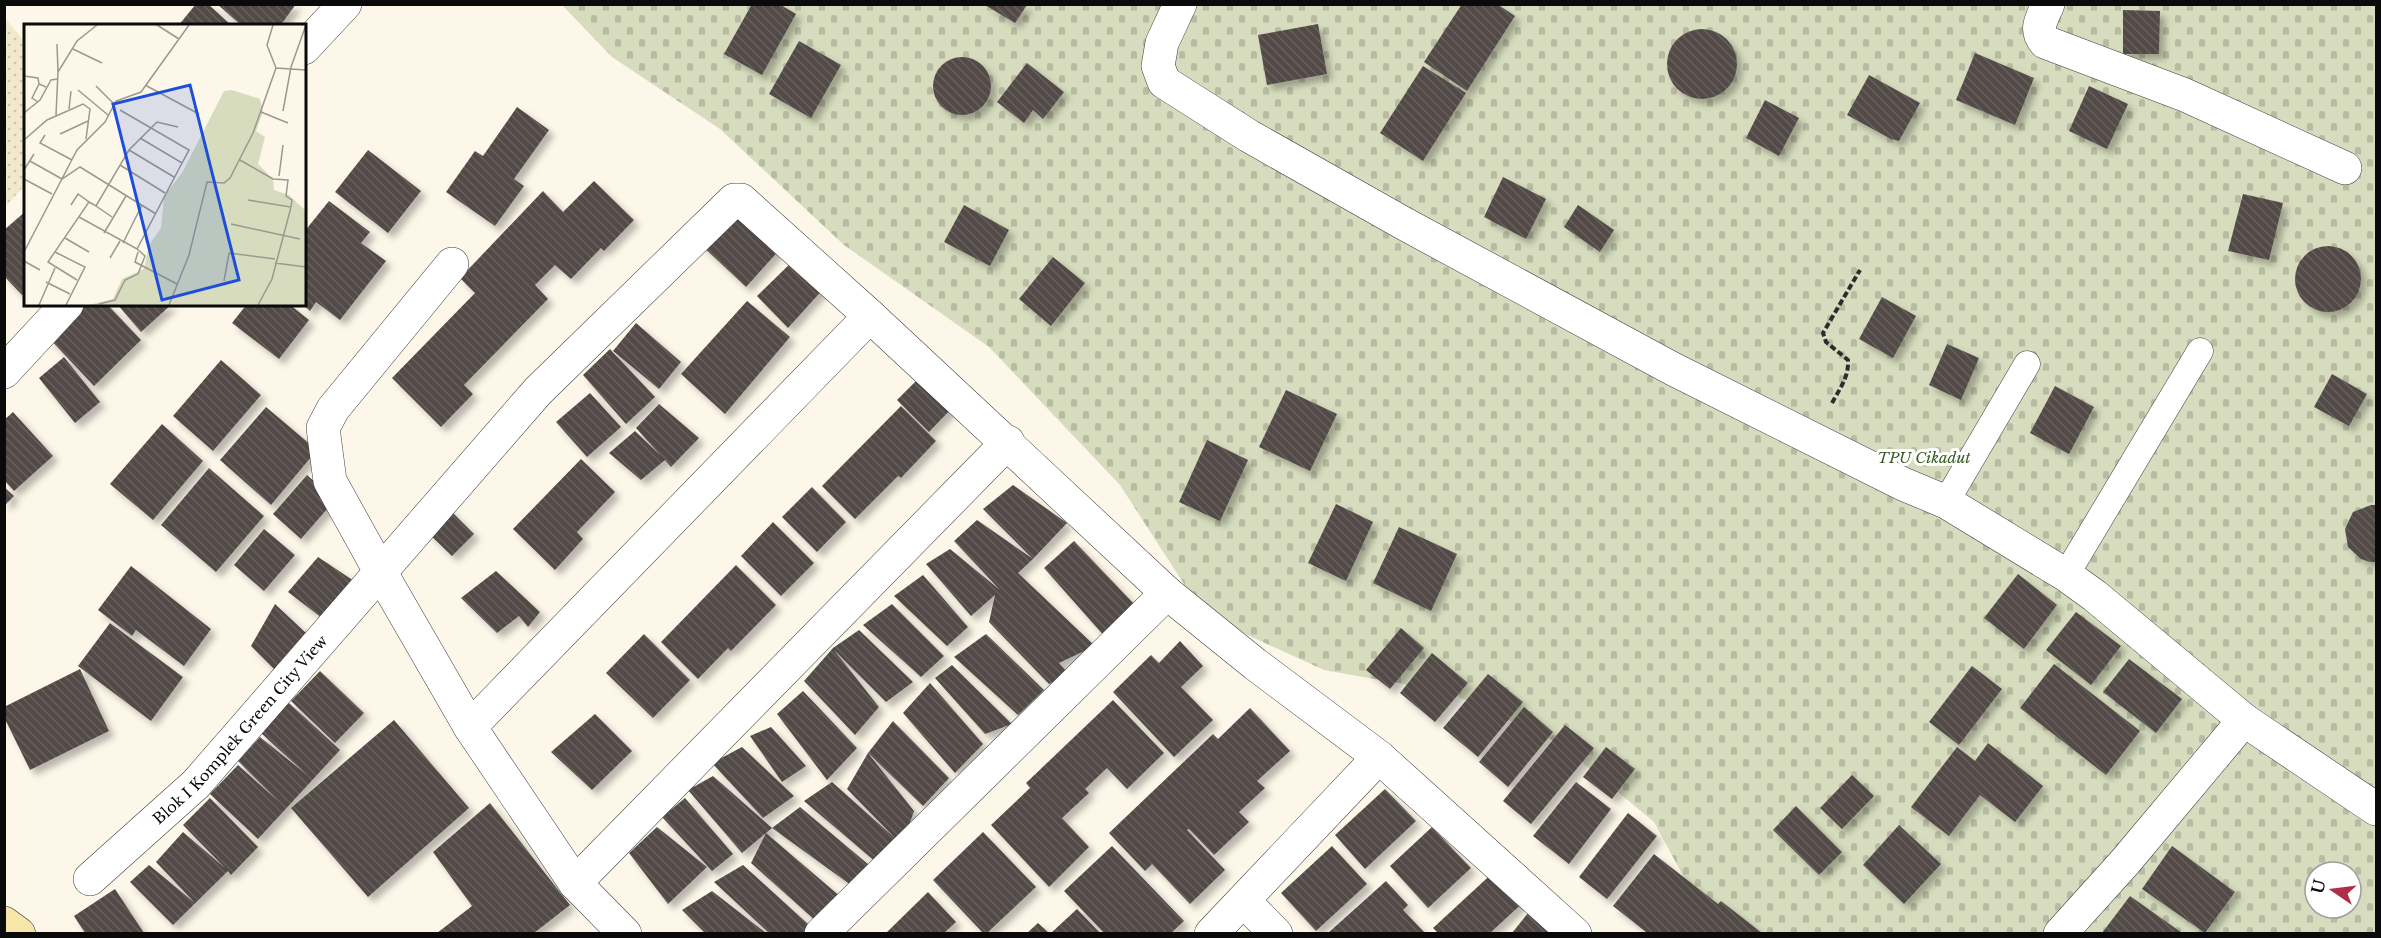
<svg xmlns="http://www.w3.org/2000/svg" width="2381" height="938" font-family="'Libre Baskerville',serif">
	<style>
		.farmland { fill: url(#farmland-dots) }
		.cemetery { fill: url(#cemetery-stones); fill-rule: evenodd }
		.building { fill: url(#building-back-hatch); filter: url(#shadow) }
		.lines { fill: none; stroke-linecap: round; stroke-linejoin: round }
		.lane-casing { stroke: #3d3d3d; stroke-width: 27 }
		.street-casing { stroke: #3d3d3d; stroke-width: 34 }
		.secondary-casing { stroke: #2c2c2c; stroke-width: 34 }
		.path { stroke: #2c2c2c; stroke-width: 4; stroke-dasharray: 6 3; stroke-linecap: butt }
		.lane { stroke: #fff; stroke-width: 26 }
		.street { stroke: #fff; stroke-width: 33 }
		.secondary { stroke: #f8e5a9; stroke-width: 33 }
		.labels { text-anchor: middle; dominant-baseline: central; stroke-width: 6; stroke-linejoin: round; paint-order: stroke }
		.park-label { font-size: 15px; font-style: italic; fill: #355b21; stroke: #fff }
		.street-label { font-size: 15px; fill: #0a0a0a; stroke: #fff }
		.inset-road { fill: none; stroke: #9c9890; stroke-width: 1.5 }
		.view { fill: #1d4ed8; fill-opacity: 0.15; stroke: #1d4ed8; stroke-width: 3 }
		.inset-edge { fill: none; stroke: #0a0a0a; stroke-width: 3 }
	</style>
	<defs>
		<pattern id="farmland-dots" width="8" height="8" patternUnits="userSpaceOnUse" patternTransform="scale(1.5)"><rect width="8" height="8" fill="#f0e9cc"/><path d="M2 2h.1M6 6h.1" fill="none" stroke="#ccc6ae" stroke-width="1.8" stroke-linecap="round"/></pattern>
		<pattern id="cemetery-stones" width="16" height="16" patternUnits="userSpaceOnUse" patternTransform="scale(1.5)"><rect width="16" height="16" fill="#d6dcbd"/><path d="M2 7V4a2 2 0 0 1 4 0v3zM10 15v-3a2 2 0 0 1 4 0v3z" fill="#b6bba1"/></pattern>
		<pattern id="building-back-hatch" width="6" height="6" patternUnits="userSpaceOnUse" patternTransform="scale(1.5)"><rect width="6" height="6" fill="#524a47"/><path d="M-1 5l2 2M0 0l6 6M5-1l2 2" fill="none" stroke="#66605d"/></pattern>
		<filter id="shadow"><feDropShadow dx="5.5" dy="5.5" stdDeviation="3" flood-color="#0004"/></filter>
	</defs>
	<rect width="100%" height="100%" fill="#fdf7e9"/>
	<path class="farmland" d="M5,18L25,42L26,184L5,207Z"/>
	<path class="cemetery" d="M562,5H2376V933H1714L1654,822L1560,744L1448,692L1324,670L1204,615L1120,485L989,347L844,245L720,129L612,57ZM2315,872H2351V908H2315Z"/>
	<path class="building" d="M196,4H208L232,26H178Z
		M217,4H296L280,26H242Z
		M752,4H779L796,14L762,75L724,54Z
		M1462,4H1497L1515,16L1467,91L1424,62Z
		M985,5H1027L1015,23Z
		M2123,10L2160,11L2159,54H2123Z
		M1318,24L1327,74L1267,85L1258,35Z
		M1667 64a35 35 0 1 1 70 0a35 35 0 1 1-70 0Z
		M799,41L841,65L811,118L769,94Z
		M1975,53L2034,78L2015,125L1956,100Z
		M933 86a29 29 0 1 1 58 0a29 29 0 1 1-58 0Z
		M1027,63L1064,92L1043,119L1033,110L1024,123L997,102Z
		M1423,66L1466,93L1423,161L1380,133Z
		M1869,75L1920,103L1899,141L1891,139L1847,115Z
		M2089,86L2128,104L2107,149L2069,131Z
		M1765,100L1799,118L1779,156L1746,138Z
		M517,107L549,130L514,179L524,186L495,226L446,192L475,151L483,156Z
		M368,150L421,191L388,233L335,192Z
		M1503,177L1546,199L1526,239L1484,217Z
		M594,181L634,220L604,251L601,248L571,279L555,265L535,285L548,299L464,385L473,394L441,427L392,378L475,293L460,278L543,191L563,212Z
		M2243,194L2283,203L2269,260L2228,251Z
		M329,201L370,232L361,243L386,261L340,320L316,302L310,311L302,304H304V232Z
		M736,202L783,246L746,287L698,242Z
		M964,205L1009,230L990,266L944,242Z
		M1578,205L1614,230L1600,252L1564,227Z
		M26,211V291L22,295L4,276V230Z
		M2295 279a33 33 0 1 1 66 0a33 33 0 1 1-66 0Z
		M1053,257L1085,283L1051,326L1019,299Z
		M796,258L826,286L788,328L757,296Z
		M1882,297L1916,316L1893,358L1859,339Z
		M747,301L790,337L725,414L681,374Z
		M81,304H107L141,340L94,386L48,337Z
		M117,304H172L141,332Z
		M247,304H289L309,320L279,359L232,323Z
		M636,323L681,362L659,389L613,351Z
		M1947,344L1979,358L1961,400L1929,385Z
		M610,349L655,397L626,424L583,375Z
		M64,357L100,402L75,423L39,378Z
		M221,360L261,395L213,451L173,416Z
		M2332,374L2367,394L2349,426L2314,407Z
		M921,376L953,407L929,432L897,400Z
		M2055,386L2094,407L2069,454L2030,433Z
		M1286,390L1337,414L1310,471L1259,447Z
		M590,393L621,427L587,457L556,422Z
		M659,404L699,438L671,467L665,460L641,480L609,453L635,431L661,456L636,428Z
		M901,406L936,441L901,478L898,476L855,519L822,486Z
		M266,407L317,450L271,505L220,460Z
		M13,412L53,456L14,491L4,480V420Z
		M162,424L203,461L153,520L110,484Z
		M1207,440L1248,460L1220,521L1179,502Z
		M581,459L615,492L577,532L583,539L555,570L513,529Z
		M209,468L264,516L216,572L161,525Z
		M307,475L335,500L301,539L273,514Z
		M1013,485L1067,523L1033,559L983,509Z
		M4,487L14,496L4,506Z
		M812,487L846,522L817,552L782,517Z
		M1336,504L1373,522L1346,581L1308,563Z
		M2371,505H2376V562H2370L2361,559L2348,547L2345,529L2353,512Z
		M447,507L474,534L452,556L425,530Z
		M977,520L1033,559L1018,573L1095,646L1059,663L1069,674L1049,684L989,622L995,595L971,616L926,564L950,549L1000,590L954,541Z
		M773,522L814,563L781,596L741,556Z
		M1399,527L1457,554L1431,611L1373,583Z
		M264,529L295,555L264,591L234,565Z
		M1074,541L1137,607L1106,638L1044,568Z
		M318,557L354,581L322,618L288,592Z
		M736,565L776,605L731,651L728,648L698,679L661,642Z
		M131,566L211,629L184,666L136,630L132,636L98,610Z
		M496,571L540,612L528,627L519,616L497,633L461,598Z
		M2018,574L2057,605L2024,649L1984,618Z
		M923,575L968,627L947,646L894,596Z
		M275,604L307,634L274,669L251,646Z
		M892,604L944,656L921,677L863,625Z
		M2076,612L2121,646L2091,685L2046,650Z
		M110,623L183,677L151,721L78,666Z
		M1401,628L1424,648L1390,689L1366,670Z
		M859,630L913,682L886,702L834,650L879,707L855,735L804,681L833,648Z
		M644,634L690,680L653,718L606,673Z
		M986,634L1044,690L1018,715L954,657Z
		M1180,641L1203,666L1181,687L1213,720L1174,757L1113,692L1151,655L1159,663Z
		M1432,653L1468,683L1435,722L1400,693Z
		M2129,659L2182,699L2156,733L2103,692Z
		M2054,664L2140,731L2106,775L2020,708Z
		M952,665L1012,724L985,734L935,678Z
		M1972,666L2002,689L1959,745L1929,722Z
		M80,669L109,731L30,770L4,717V707Z
		M320,671L364,713L335,743L291,701Z
		M1488,674L1523,702L1478,757L1443,728Z
		M930,683L983,744L955,773L903,713Z
		M803,691L857,748L827,780L777,714Z
		M1113,700L1164,753L1127,789L1107,768L1085,789L1089,793L1062,818L1089,847L1049,887L991,825L1030,788L1026,783Z
		M289,703L340,750L258,839L210,794L238,765L278,801L238,761L260,737L306,774L261,733Z
		M1524,707L1553,732L1508,787L1479,762Z
		M1250,708L1290,751L1257,781L1265,788L1239,812L1249,822L1214,855L1189,829L1187,830L1225,870L1190,904L1152,864L1145,871L1109,833L1213,734L1218,739Z
		M595,714L632,751L592,790L551,752Z
		M394,720L469,808L368,897L291,808Z
		M893,721L949,778L923,806L868,753Z
		M1565,725L1594,748L1531,824L1503,801Z
		M771,727L806,766L782,782L750,736Z
		M1988,743L2043,786L2015,822L1980,795L1949,836L1911,807L1957,747L1975,761Z
		M742,747L794,796L763,818L712,763Z
		M1606,747L1635,769L1612,799L1583,777Z
		M868,753L914,811L902,845L877,863L804,801L832,782L896,839L847,789Z
		M1852,775L1874,796L1842,829L1820,808Z
		M713,776L772,828L742,853L688,790Z
		M1576,782L1611,809L1569,864L1533,836Z
		M1385,789L1416,821L1365,869L1335,835Z
		M210,798L258,847L231,875L228,871L173,925L130,882L149,865L195,903L156,862L183,832L225,868L183,825Z
		M685,798L733,854L712,871L662,817Z
		M490,803L570,905L534,933H437L472,906L433,852Z
		M1796,806L1842,852L1819,875L1773,830Z
		M800,807L875,870L855,888L772,828Z
		M1628,813L1657,836L1607,899L1579,877Z
		M1899,825L1941,864L1904,904L1863,865Z
		M657,827L707,867L668,904L629,853Z
		M1432,827L1471,868L1428,908L1390,866Z
		M983,832L1036,887L987,933H983L933,880Z
		M766,833L842,898L817,922L751,863Z
		M1112,846L1184,921L1171,933H1104L1064,891Z
		M1332,846L1367,884L1316,931L1281,893Z
		M2172,846L2235,892L2205,933L2142,889Z
		M1654,854L1718,904L1721,901L1762,933H1644L1646,932L1613,906Z
		M743,865L817,932L769,933L714,882Z
		M1498,868L1527,899L1490,933H1438L1433,928Z
		M1386,881L1408,905L1403,910L1425,933H1328Z
		M115,889L144,933H85L74,916Z
		M712,891L766,933H705L682,910Z
		M928,892L956,922L944,933H886Z
		M2130,896L2182,933H2102Z
		M1077,909L1100,933H1051Z
		M1528,913L1553,933H1512Z
		M1038,923L1049,933H1027Z"/>
	<g class="lines">
		<defs>
			<path id="lane" d="M1946,502L2027,364
				M2066,575L2200,351"/>
			<g id="street">
				<path d="M1180,4L1162,43L1158,66L1164,82L1249,136L1403,223L1673,369L1903,484L1946,502L2066,575L2095,596L2244,720L2376,809"/>
				<path d="M2048,4C2042,19 2034,29 2045,42L2185,95L2345,168"/>
				<path d="M304,48L345,4"/>
				<path d="M452,264L333,409L323,428L330,481L381,573L470,727L575,883L625,934"/>
				<path d="M870,316L1167,593L1255,664L1379,757L1575,934"/>
				<path d="M4,372L67,304"/>
				<path id="s1" d="M90,879L196,784L538,391L734,200H741L870,316L470,727"/>
				<path d="M575,883L1008,442"/>
				<path d="M1244,901L1276,934"/>
				<path d="M821,934L1167,593"/>
				<path d="M1211,934L1379,757"/>
				<path d="M2060,934L2125,862L2244,720"/>
			</g>
			<path id="secondary" d="M4,923L19,934"/>
		</defs>
		<use href="#lane" class="lane-casing"/>
		<use href="#street" class="street-casing"/>
		<use href="#secondary" class="secondary-casing"/>
		<path class="path" d="M1832,403C1840,388 1849,377 1848,360L1826,342L1823,333L1860,270"/>
		<use href="#lane" class="lane"/>
		<use href="#street" class="street"/>
		<use href="#secondary" class="secondary"/>
	</g>
	<g class="labels">
		<g class="park-label">
			<text x="1924" y="457">TPU Cikadut</text>
		</g>
		<g class="street-label">
			<text stroke="none"><textPath href="#s1" startOffset="212">Blok I Komplek Green City View</textPath></text>
		</g>
	</g>
	<g transform="translate(24 24)">
		<rect width="282" height="282" fill="#fdf7e9"/>
		<path d="M208,66L236,75L239,88L232,107L241,113L234,140L249,155L250,166L265,171L282,187V281H65L89,275L98,255L120,245L125,221L137,204L140,172L158,149L200,67Z" fill="#d6dcbd"/>
		<path class="inset-road" d="M133,1L155,15M249,1L243,21L252,44M33,20L34,48M49,25L78,39M252,44L282,46M0,52L14,54L15,60L22,63M121,61L175,90M72,62L90,80M54,66L84,91M14,78L8,74L15,60M45,85L47,67M96,86L165,126L158,139L116,114M259,87L267,43L282,1M237,88L264,99M0,89L16,76L27,56L34,55M32,91L34,48L53,17L73,1M36,110L64,97M21,111L16,119L48,136M0,116L23,96L59,80L66,85L62,115M105,126L150,153M216,136L249,155L264,156L262,172L268,176L267,183M6,137L38,155L56,143L132,190M96,141L141,169M0,146L10,130M255,152L259,121M0,155L28,170M224,176L267,183L248,255L234,281M65,178L72,182L105,126L133,98L154,103M47,181L54,170L65,178L24,238L53,256M72,182L88,193M55,193L113,225L158,139M207,200L276,215M80,209L102,172M41,214L65,228M99,219L118,181M0,228L53,126L81,98L92,77L117,68L165,1M31,228L61,243L42,281M114,228L111,238L153,260M86,234L96,217M0,237L16,246M251,239L282,243M200,257L205,229L251,235M22,258L46,270M75,280L91,276L101,256L114,250L121,232L113,225M15,281L31,244M145,281L165,231L183,158L200,159L206,154L229,109L252,44"/>
		<path class="view" d="M166,61L215,256L138,276L89,80Z"/>
		<rect width="282" height="282" class="inset-edge"/>
	</g>
	<rect width="2381" height="938" fill="none" stroke="#0a0a0a" stroke-width="12"/>
	<g transform="translate(2333 890) rotate(284)"><circle r="28" fill="#ffffff" stroke="#9d9d9d" stroke-width="1.5"/>
	<path d="M0-4.5L10 22L0 15L-10 22Z" fill="#ae2f45"/>
	<text y="-9" font-size="16" font-weight="bold" text-anchor="middle" fill="#0a0a0a">U</text>
	</g>
</svg>
